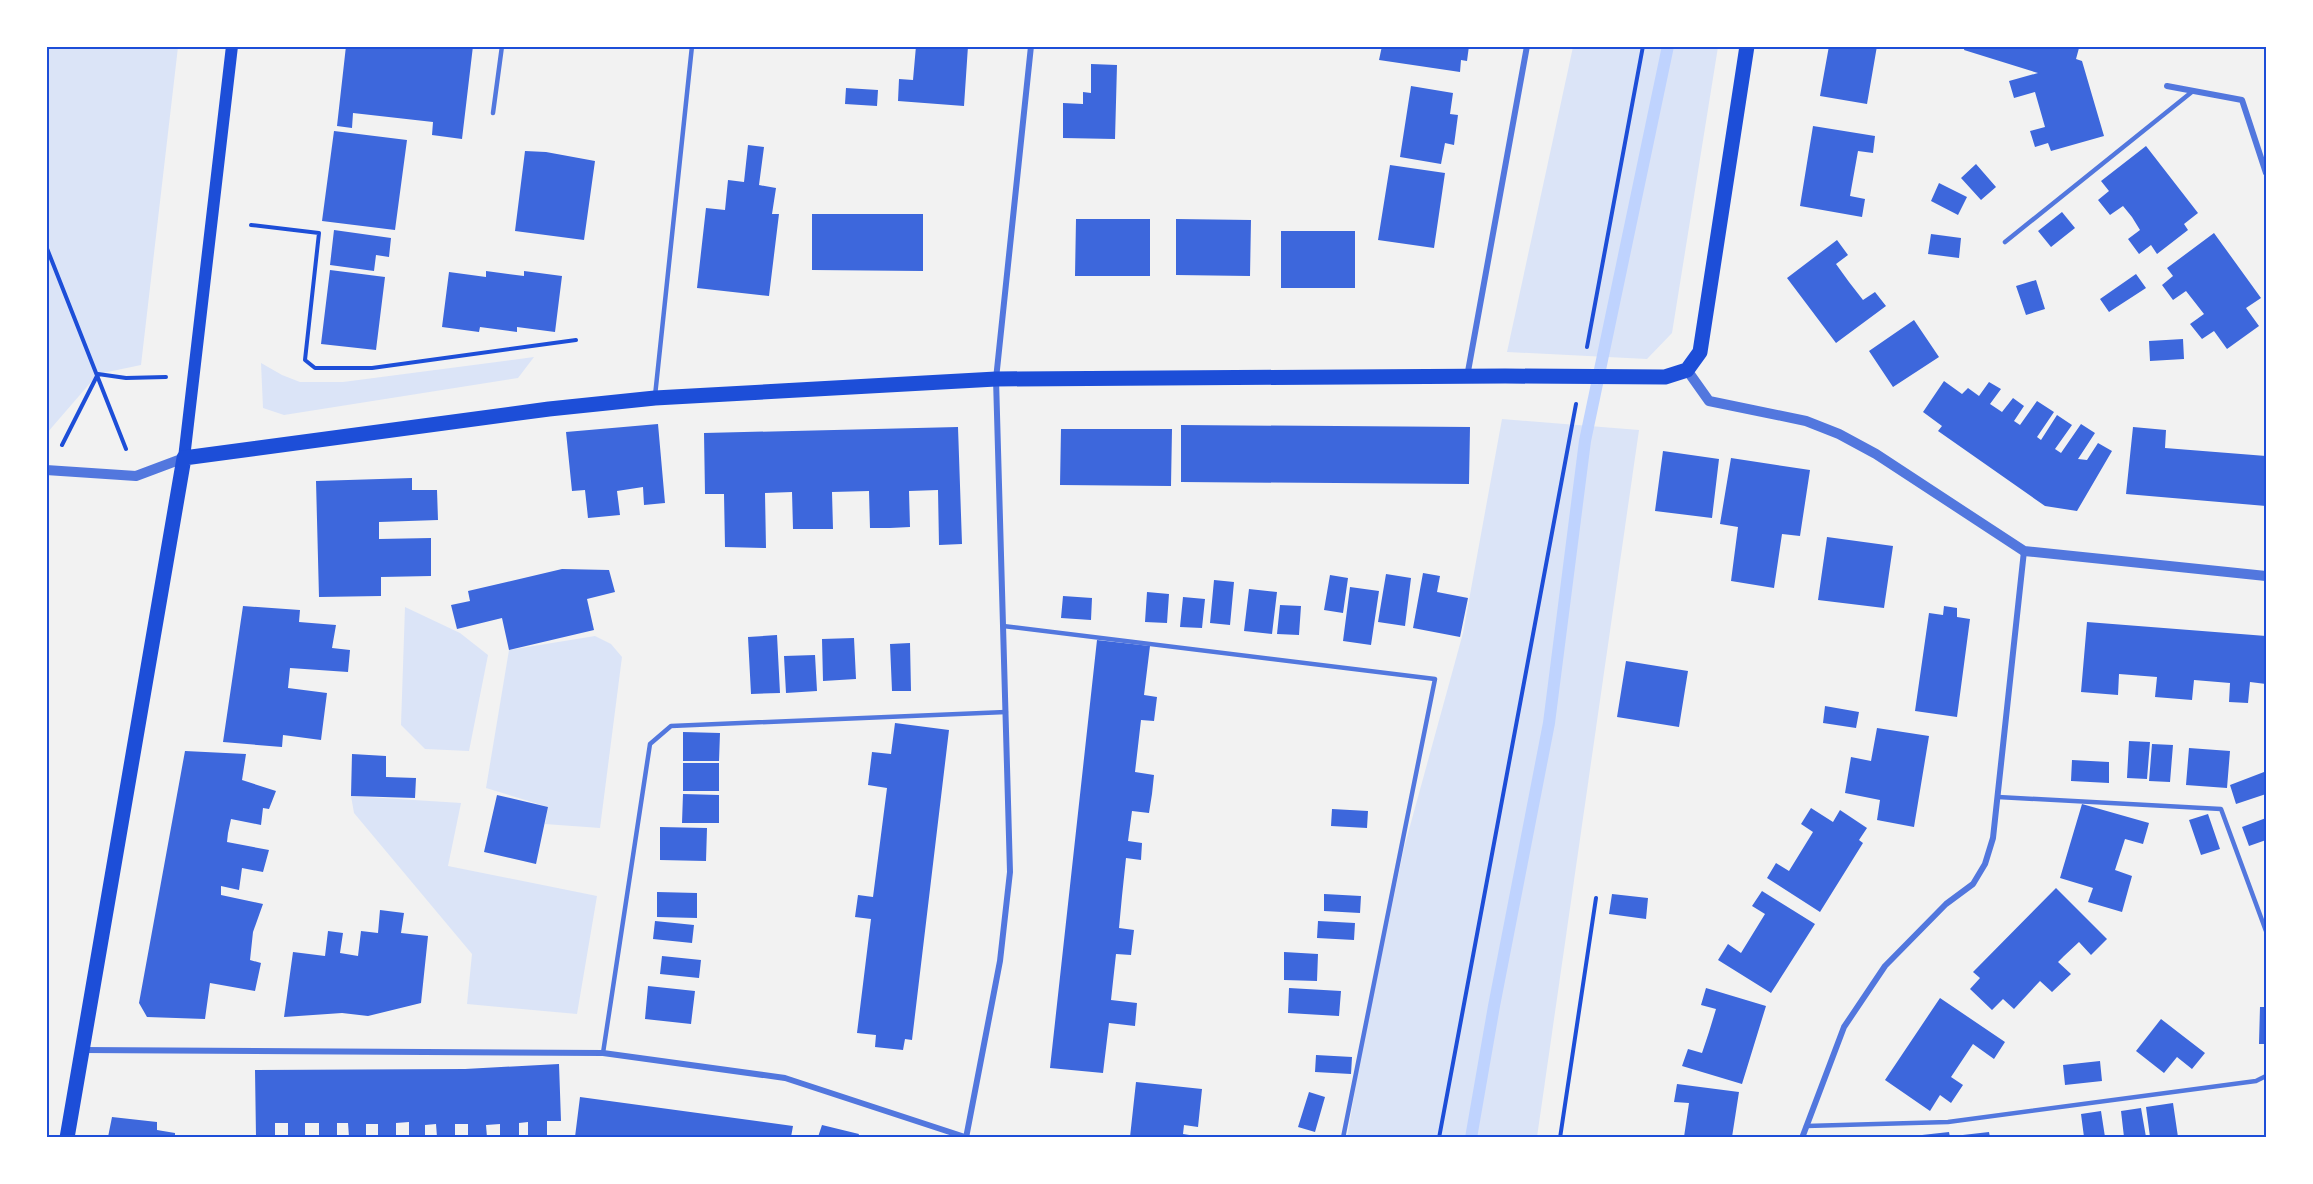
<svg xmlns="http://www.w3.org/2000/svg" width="2313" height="1184" font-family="'Asap Condensed',sans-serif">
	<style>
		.green { fill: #dbe4f7 }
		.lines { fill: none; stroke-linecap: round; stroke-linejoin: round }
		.stream { stroke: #bfd3fe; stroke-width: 12 }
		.building { fill: #3d67dc }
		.path { stroke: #1d4ed8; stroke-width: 4 }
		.service { stroke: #5277de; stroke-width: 4.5 }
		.minor { stroke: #5277de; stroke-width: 6 }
		.tertiary { stroke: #5277de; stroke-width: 10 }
		.secondary { stroke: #1d4ed8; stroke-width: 12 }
		.primary { stroke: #1d4ed8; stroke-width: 15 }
		.neatline { fill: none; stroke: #1d4ed8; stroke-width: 2 }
	</style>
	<rect width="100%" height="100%" fill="#f2f2f2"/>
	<path class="green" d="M47,47H178L141,365L98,374L47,433Z
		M1573,47H1718L1672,333L1647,359L1507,352Z
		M534,357L518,378L284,415L263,408L261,363L282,375L300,382H343Z
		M1502,419L1639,430L1537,1137L1347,1138L1360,1060L1404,848L1463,633Z
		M405,607L460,633L488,655L469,751L425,749L401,725Z
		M595,636L611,644L622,657L600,828L545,824L548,807L486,788L509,650Z
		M351,796L461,803L448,866L597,896L577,1014L467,1004L472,954L354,813Z"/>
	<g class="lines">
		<path class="stream" d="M1471,1138L1494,1006L1549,723L1585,441L1668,46"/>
	</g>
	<path class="building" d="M346,46H473L462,139L432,135L433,122L353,113L352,128L337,126Z
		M916,46H968L964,106L898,101L899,79L913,80Z
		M1382,46H1469L1467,61L1461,60L1460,72L1379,60Z
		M1829,46H1877L1867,104L1820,96Z
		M1965,46L2079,48L2076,59L2082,61L2104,136L2051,151L2048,143L2035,147L2030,131L2045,127L2035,92L2014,98L2009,81L2038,73L1964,50Z
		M1091,64L1117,65L1115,139L1063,138V103L1083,104V92L1091,93Z
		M1411,86L1453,93L1450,114L1458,115L1454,145L1445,143L1441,164L1400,157Z
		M846,88L878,90L877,106L845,104Z
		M1813,126L1875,136L1873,153L1858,151L1850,196L1865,199L1862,217L1800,206Z
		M334,131L407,140L395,230L322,221Z
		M748,145L764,147L759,185L776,188L772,214H779L769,296L697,288L706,208L725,210L728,180L744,182Z
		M2146,146L2198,213L2184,224L2188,230L2157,254L2151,245L2139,254L2128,239L2140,230L2132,217L2123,206L2110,215L2098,200L2109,191L2101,181Z
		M525,151L546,152L595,161L584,240L515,231Z
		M1976,164L1996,187L1981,200L1961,178Z
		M1390,165L1445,173L1434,248L1378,240Z
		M1939,183L1967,197L1958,215L1931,201Z
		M2062,212L2075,228L2051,247L2038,231Z
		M812,214H923V271L812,270Z
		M1076,219H1150V276H1075Z
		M1176,219L1251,220L1250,276L1176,275Z
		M334,230L391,238L389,257L376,255L374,271L330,265Z
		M1281,231H1355V288H1281Z
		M2214,233L2261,298L2246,308L2259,326L2227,349L2214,331L2202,339L2190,324L2204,314L2186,291L2173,300L2162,285L2173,276L2167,268Z
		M1931,234L1961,238L1959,258L1928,254Z
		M1837,240L1848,255L1836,264L1849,282L1863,300L1875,292L1886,306L1836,343L1787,278Z
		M330,270L385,277L376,350L321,344Z
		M486,271L524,276V271L562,276L555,332L517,327V332L480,327L479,332L442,327L449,272L486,277Z
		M2136,274L2146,288L2109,312L2100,299Z
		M2036,280L2045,309L2026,315L2016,286Z
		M1914,320L1939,357L1893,387L1869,351Z
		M2183,339L2184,359L2150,361L2149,341Z
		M1944,381L1962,394L1968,388L1979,396L1989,382L2001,389L1990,404L2002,412L2013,398L2024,406L2014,421L2020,425L2037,401L2054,412L2037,437L2041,440L2057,415L2072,425L2055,449L2061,453L2081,424L2095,433L2078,459L2087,460L2098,443L2112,451L2077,511L2045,506L1938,431L1942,426L1923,412Z
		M658,424L665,503L644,505L643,487L617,491L620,515L588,518L585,490L572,491L566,432Z
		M1181,425L1470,427L1469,484L1181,482Z
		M958,427L962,544L939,545L938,490L909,491L910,527L890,528H870L869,491L832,492L833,529H793L792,492L765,493L766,548L725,547L724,494H705L704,433Z
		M2133,427L2166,430L2165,448L2266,456V506L2126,494Z
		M1061,429H1172L1171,486L1060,485Z
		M1663,451L1719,459L1712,518L1655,511Z
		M1731,458L1810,470L1800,536L1782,534L1774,588L1731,581L1738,527L1720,524Z
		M412,478V490H437L438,520L379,522V539L431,538V576L381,577V596L319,597L316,481Z
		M1827,537L1893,546L1884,608L1818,600Z
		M562,569L609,570L615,592L587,599L594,630L509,650L502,618L457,629L451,605L470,601L468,591Z
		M1423,573L1440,576L1437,592L1468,598L1460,637L1413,628Z
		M1386,574L1411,578L1405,626L1378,622Z
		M1330,575L1348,578L1343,613L1324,610Z
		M1214,580L1234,582L1230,625L1210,623Z
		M1350,587L1379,591L1371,645L1343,641Z
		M1249,589L1277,592L1272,634L1244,631Z
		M1147,592L1169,594L1167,623L1145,622Z
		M1063,596L1092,598L1091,620L1061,618Z
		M1183,597L1205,599L1202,628L1180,627Z
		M1280,605L1301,606L1299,635L1277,634Z
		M243,606L300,610L299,622L336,625L332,648L350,650L348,672L290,668L288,688L327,693L321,740L283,735L282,747L223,742Z
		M1944,606L1957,608V617L1970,619L1957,717L1915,711L1929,613L1943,615Z
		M2087,622L2266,636V684L2250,682L2248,703L2229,702L2230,683L2194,680L2192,700L2155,697L2157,677L2119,674L2118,695L2081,692Z
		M777,635L780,693L751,694L748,637Z
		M854,638L856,679L823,681L822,639Z
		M1097,640L1150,646L1144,695L1157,697L1154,721L1141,720L1135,772L1154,775L1152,794L1149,813L1132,811L1128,841L1142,843L1141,860L1126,858L1122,896L1119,928L1134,930L1131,955L1116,954L1111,1000L1137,1003L1135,1026L1109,1023L1103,1073L1050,1068Z
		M910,643L911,691H892L890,644Z
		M815,655L817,691L786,693L784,656Z
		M1626,661L1688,671L1679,727L1617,717Z
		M1825,706L1859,712L1856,728L1823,723Z
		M895,723L949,730L912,1040L905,1039L903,1050L875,1047L876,1035L857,1033L871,919L855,917L858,895L873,897L887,788L868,785L872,752L891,754Z
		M1877,728L1929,736L1914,827L1877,820L1880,800L1845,793L1851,757L1871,761Z
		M683,732L720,733L719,761H683Z
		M2129,741L2150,742L2147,779L2127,778Z
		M2152,744L2173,745L2170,782L2149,781Z
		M2189,748L2230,751L2227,788L2186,785Z
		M185,751L246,754L242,780L276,791L269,809L263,808L261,825L231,819L228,833L227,842L269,850L263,872L242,868L239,890L221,886V895L263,904L253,932L250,960L261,963L255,991L210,983L205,1019L147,1017L139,1003Z
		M352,754L386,756V777L416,778L415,798L351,796Z
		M2072,760L2109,762V783L2071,781Z
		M683,763H719V791H683Z
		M2264,772L2266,794L2236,804L2230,785Z
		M683,794L719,795V823H682Z
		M497,795L548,807L536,864L484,852Z
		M2082,804L2149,823L2143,844L2125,839L2115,870L2132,876L2122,912L2088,902L2093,888L2060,878Z
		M1811,808L1833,822L1840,810L1867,828L1859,840L1863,843L1820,912L1767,878L1776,863L1789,871L1813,832L1801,824Z
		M1332,809L1368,811L1367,828L1331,826Z
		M2208,814L2220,849L2201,855L2189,820Z
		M2266,818V840L2249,846L2242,827Z
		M660,827L707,828L706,861L660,860Z
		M2056,888L2107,939L2091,955L2079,942L2064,956L2058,962L2071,974L2052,992L2040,981L2014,1009L2003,999L1992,1010L1970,989L1980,978L1973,972Z
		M1762,891L1815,924L1771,993L1718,960L1728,944L1741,953L1765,914L1752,906Z
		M657,892L697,893V918L657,917Z
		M1324,894L1361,896L1360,913L1324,911Z
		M1612,894L1648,898L1646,919L1609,914Z
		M380,910L404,913L401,933L428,936L421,1003L368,1016L342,1013L284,1017L293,952L325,956L328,931L343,933L340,953L358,956L361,931L378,933Z
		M655,921L694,925L692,943L653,939Z
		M1318,921L1355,923L1354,940L1317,938Z
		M1284,952L1318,954L1317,981L1284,980Z
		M662,956L701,960L699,978L660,974Z
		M648,986L695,991L691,1024L645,1019Z
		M1289,988L1341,991L1339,1016L1288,1013Z
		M1706,988L1766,1006L1742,1084L1682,1066L1688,1049L1702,1053L1709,1032L1716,1009L1701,1005Z
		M1940,998L2005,1042L1994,1059L1973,1044L1951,1077L1963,1085L1951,1103L1940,1095L1930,1111L1885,1080Z
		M2260,1007H2266V1044H2259Z
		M2161,1019L2205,1053L2192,1069L2177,1057L2164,1073L2136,1051Z
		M1316,1055L1352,1057L1351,1074L1315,1072Z
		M2100,1061L2102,1081L2065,1085L2063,1065Z
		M559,1064L561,1121H547V1135H528V1122L519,1123V1135L500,1136V1124L486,1125L487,1137H468V1124H455V1137H437L436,1124L425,1125V1137H409V1122L396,1123V1137H378V1124H366V1137H349L348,1123H337V1137H319V1123H305V1137H288V1123H275V1137H256L255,1070L465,1069Z
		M1136,1082L1202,1089L1198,1127L1184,1125L1183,1134L1202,1137H1130Z
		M1677,1084L1739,1092L1732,1137H1684L1689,1103L1674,1102Z
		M1309,1092L1325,1097L1315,1132L1298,1127Z
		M580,1097L793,1126L791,1137H575Z
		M2173,1103L2178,1137H2150L2146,1107Z
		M2141,1108L2146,1137H2124L2121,1111Z
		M2101,1111L2105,1137H2084L2081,1114Z
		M112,1117L157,1122V1130L175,1133V1137H108Z
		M822,1125L859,1134L858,1137H818Z
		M1949,1132L1950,1137H1923L1922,1135Z
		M1989,1132L1990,1137H1954V1136Z"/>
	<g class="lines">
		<path class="path" d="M251,225L319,233L305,360L315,368H372L576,340
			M46,246L126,449
			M1587,347L1643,46
			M62,445L98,374L126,378L166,377
			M1439,1138L1576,404
			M1560,1138L1596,898"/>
		<path class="service" d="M493,113L502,46
			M2005,242L2193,91
			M655,396L692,46
			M1003,626L1435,679L1343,1138
			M1998,797L2221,809L2266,931
			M603,1053L650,744L671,726L1006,712
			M1806,1126L1948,1122L2256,1081L2266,1076"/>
		<path class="minor" d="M2167,86L2242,100L2266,173
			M1467,377L1527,46
			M83,1050L603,1053L785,1078L968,1138
			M966,1138L1000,961L1010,872L996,379L1031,46
			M1802,1138L1844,1027L1885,966L1946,904L1973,884L1985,864L1993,838L2024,551"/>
		<path class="tertiary" d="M1687,370L1709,401L1806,421L1839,434L1876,454L2024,551L2266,576
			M46,470L136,476L184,458"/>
		<path class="secondary" d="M184,458L232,46"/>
		<path class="primary" d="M67,1138L184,458L549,409L655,398L996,379L1505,376L1665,377L1687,370L1700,352L1747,46"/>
	</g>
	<rect width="2313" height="1184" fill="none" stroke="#ffffff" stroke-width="96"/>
	<rect x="48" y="48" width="2217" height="1088" class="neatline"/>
</svg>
